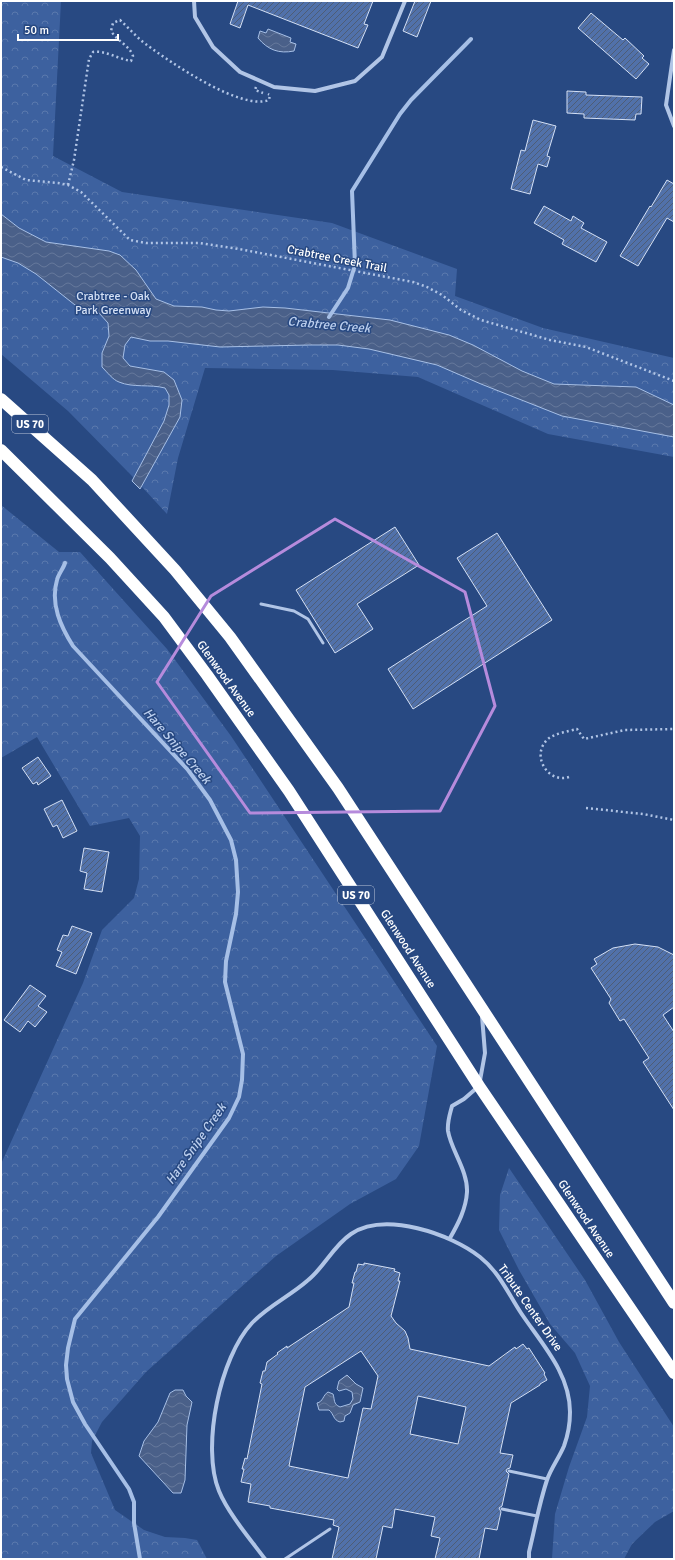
<svg xmlns="http://www.w3.org/2000/svg" width="675" height="1560" font-family="Signika,sans-serif">
	<style>
		.forest { fill: url(#forest-crowns) }
		.water { fill: url(#water-waves); stroke: #a6bfe6 }
		.lines { fill: none; stroke-linecap: round; stroke-linejoin: round }
		.stream { stroke: #a6bfe6; stroke-width: 4 }
		.building { fill: url(#building-hatch); stroke: #d4e0f5; fill-rule: evenodd }
		.path { stroke: #b1c5e6; stroke-width: 2.5; stroke-dasharray: 2 3; stroke-linecap: butt }
		.lane { stroke: #b1c5e6; stroke-width: 3 }
		.street { stroke: #b1c5e6; stroke-width: 4 }
		.highway { stroke: #fff; stroke-width: 12 }
		.marked { fill: none; stroke: #b68bdc; stroke-width: 3; stroke-linejoin: round }
		.labels { text-anchor: middle; dominant-baseline: central; stroke-width: 3; stroke-linejoin: round; paint-order: stroke }
		.shield { fill: #284982; stroke: #bec8da; stroke-width: 1 }
		.shield-label { font-size: 11px; font-weight: bold; fill: #fff }
		.street-label { font-size: 12px; fill: #fff; stroke: #284982 }
		.park-label { font-size: 12px; fill: #d4e0f5; stroke: #284982 }
		.water-label { font-size: 13px; font-style: italic; fill: #bccfee; stroke: #284982 }
	</style>
	<defs>
		<pattern id="forest-crowns" width="20" height="18" patternUnits="userSpaceOnUse"><rect width="20" height="18" fill="#3d619f"/><path d="M2 6a3 3 0 1 1 6 0M12 15a3 3 0 1 1 6 0" fill="none" stroke="#5a79ad"/></pattern>
		<pattern id="water-waves" width="16" height="10" patternUnits="userSpaceOnUse"><rect width="16" height="10" fill="#4a6089"/><path d="M0 5q4-4 8 0t8 0" fill="none" stroke="#65789b"/></pattern>
		<pattern id="building-hatch" width="6" height="6" patternUnits="userSpaceOnUse"><rect width="6" height="6" fill="#5171aa"/><path d="M-1 1l2-2M0 6l6-6M5 7l2-2" fill="none" stroke="#4e5d76"/></pattern>
	</defs>
	<rect width="100%" height="100%" fill="#284982"/>
	<path class="forest" d="M1,1H61L53,156L122,192L332,223L457,269L455,296L543,328L674,358V457L548,434L418,377L333,370L205,368L178,458L167,514L131,475L68,411L1,354Z
		M1,505L59,552H80L167,649L231,736L437,1046L419,1146L396,1179L350,1204L276,1256L146,1372L102,1422L92,1441L91,1453L115,1510L144,1530L165,1537L185,1538L197,1540L207,1559H1V1164L83,983L102,930L134,898L139,879L140,836L129,818L90,826L37,737L1,758Z
		M509,1168L585,1280L619,1342L674,1427V1511L655,1522L632,1544L624,1559H552L555,1514L569,1467L587,1417L590,1386L575,1353L550,1324L519,1270L499,1230L500,1195Z"/>
	<path class="water" d="M268,29L291,38L290,42L296,44L294,51C279,54 268,50 258,38L260,31L266,33Z
		M1,214L19,228L46,242L109,251L120,255L136,270L156,299L174,306L202,307L216,310L229,311L263,307L285,308L390,320L449,335L473,345L522,371L554,384L636,387L674,405V437L562,416L481,384L437,365L369,349L338,345H309L220,347L168,341H150L131,337L125,345L123,358L130,366L164,372L174,380L182,400L180,417L140,489L132,481L164,421L169,405V395L165,388C150,384 133,388 119,382C113,380 107,372 102,367V353L109,336L108,323L99,313L75,305L36,274L18,263L1,257Z
		M347,1375L356,1384L363,1388L360,1402L353,1405L350,1413L345,1416L344,1421L340,1422C333,1420 334,1414 329,1410H319L317,1403C323,1402 323,1395 328,1392L333,1394C335,1400 333,1404 340,1407L350,1404L353,1399L352,1392L346,1389L339,1391L337,1389L339,1381Z
		M175,1390H183L186,1396L192,1402L187,1425L185,1480L181,1493H173L139,1456L144,1441L158,1422L170,1393Z"/>
	<g class="lines">
		<path class="stream" d="M329,317L348,288L355,265L352,191L400,114L411,100L471,39
			M65,563C63,569 58,575 57,580C50,604 61,627 73,646L188,770L210,800L231,840L236,860L238,892L236,914L226,961L225,982L243,1054L242,1080L239,1097L229,1118L158,1217L75,1319L68,1348L66,1365L67,1379L73,1402L85,1424L129,1489L134,1502V1523L140,1559"/>
	</g>
	<path class="building" d="M238,1H373L364,24L368,25L358,48L248,5L240,28L230,24Z
		M415,1H431L417,37L403,31Z
		M591,13L623,40L625,38L644,56L642,58L649,64L636,79L578,28Z
		M567,91L586,92V95L642,97L641,114H636L635,120L584,118V114L567,113Z
		M533,120L556,126L547,156L550,157L547,167L538,164L530,194L511,189L521,150L525,151Z
		M667,180L674,184V222L667,218L638,266L620,256L650,206L651,207Z
		M544,206L571,221L573,216L584,223L581,228L607,242L596,262L562,244L564,240L534,223Z
		M395,527L419,565L357,604L373,629L335,653L296,590Z
		M497,533L552,620L413,709L388,669L487,606L457,558Z
		M38,757L51,776L38,785L37,782L33,784L22,768Z
		M62,800L77,831L63,838L57,825L53,827L44,809Z
		M84,848L109,852L102,892L84,889L87,873L80,871Z
		M72,926L92,933L76,974L56,966L62,952L57,950L63,935L68,936Z
		M635,944L658,947L674,955V1007L663,1015L674,1032V1110L643,1062L649,1058L624,1019L620,1021L609,1003L611,999L591,968L597,964L594,959L613,948Z
		M30,985L46,996L38,1006L47,1012L35,1027L28,1021L20,1032L4,1020Z
		M364,1263L395,1269L394,1271L400,1273L398,1281H400L391,1316L396,1323L405,1331L408,1338L410,1349L489,1366L515,1347L516,1349L523,1344L527,1349L529,1348L545,1373L544,1374L547,1380L540,1384V1385L511,1403L500,1453L513,1455L510,1468L507,1469L506,1471L509,1474L502,1506L499,1508L501,1512L497,1530L485,1528L479,1559H435L440,1538L431,1536L435,1517L395,1509L392,1528L383,1526L376,1559H332L339,1527L333,1525L334,1520L270,1508V1506L248,1502L251,1484L241,1482L244,1469H242L245,1458L247,1459L262,1384L260,1383L263,1371H265L267,1362L278,1354L277,1353L287,1346V1348L349,1307L354,1283H352L355,1272H356L358,1264L364,1265ZM361,1351L378,1376L371,1409L363,1408L348,1478L289,1466L305,1387ZM418,1396L466,1407L458,1444L410,1434Z"/>
	<g class="lines">
		<path class="path" d="M256,87L255,90L263,93
			M1,167L26,180L58,183L68,185L81,192L130,240L146,243H199L239,249L413,282L427,287L442,295L461,310L481,320L550,340L586,347L674,381
			M68,185L74,160L89,59L93,52C105,50 118,59 131,61L133,56C129,45 118,42 111,31L113,23L120,20C129,28 137,38 147,45C170,62 241,111 269,100L270,95L268,94
			M569,777C548,784 530,755 548,739C553,734 569,731 577,729L584,739L625,730L674,729
			M586,808L643,814L674,820"/>
		<path class="lane" d="M261,604L294,611L308,619L323,643
			M509,1471L547,1479
			M502,1509L537,1516
			M285,1559L330,1529"/>
		<path class="street" d="M194,1L195,17L213,47L240,72L274,87L315,91L355,81L382,57L405,1
			M674,50L666,105L674,126
			M450,1238C458,1224 466,1209 467,1192C468,1171 451,1150 448,1131C447,1122 450,1114 452,1106L464,1099L479,1086L485,1053L482,1016
			M265,1559C250,1539 228,1513 219,1491C201,1447 220,1357 252,1323C268,1306 290,1296 307,1281C324,1268 333,1246 351,1234C385,1211 451,1234 480,1257C499,1272 508,1293 521,1313C541,1343 570,1373 570,1412C570,1423 568,1435 564,1446C559,1458 551,1468 547,1480C539,1504 535,1528 529,1552V1559"/>
		<path class="highway" d="M1,399L92,480L175,570L230,637L338,788L674,1303
			M1,450L110,558L164,617L207,675L289,791L479,1086L674,1373"/>
	</g>
	<path class="marked" d="M335,519L465,592L495,706L440,811L250,813L157,682L211,596Z"/>
	<g class="labels">
		<g class="shield">
			<rect x="12" y="415" width="36" height="18" rx="3"/>
			<rect x="338" y="886" width="36" height="18" rx="3"/>
		</g>
		<g class="shield-label">
			<text x="30" y="424">US 70</text>
			<text x="356" y="895">US 70</text>
		</g>
		<g class="street-label">
			<text transform="translate(337 259) rotate(11)">Crabtree Creek Trail</text>
			<text transform="translate(226 679) rotate(54)">Glenwood Avenue</text>
			<text transform="translate(408 949) rotate(57)">Glenwood Avenue</text>
			<text transform="translate(586 1219) rotate(56)">Glenwood Avenue</text>
			<text transform="translate(530 1308) rotate(55)">Tribute Center Drive</text>
		</g>
		<g class="park-label">
			<text x="113" y="296">Crabtree - Oak<tspan x="113" dy="14">Park Greenway</tspan></text>
		</g>
		<g class="water-label">
			<text transform="translate(329 325) rotate(5)">Crabtree Creek</text>
			<text transform="translate(177 746) rotate(49)">Hare Snipe Creek</text>
			<text transform="translate(196 1144) rotate(-55)">Hare Snipe Creek</text>
		</g>
	</g>
	<rect width="675" height="1560" fill="none" stroke="#ffffff" stroke-width="4"/>
	<path d="M18 34v6h100v-6" fill="none" stroke="#ffffff" stroke-width="2"/>
	<text x="24" y="34" font-size="12" fill="#ffffff" stroke="#284982" stroke-width="3" paint-order="stroke">50 m</text>
</svg>
